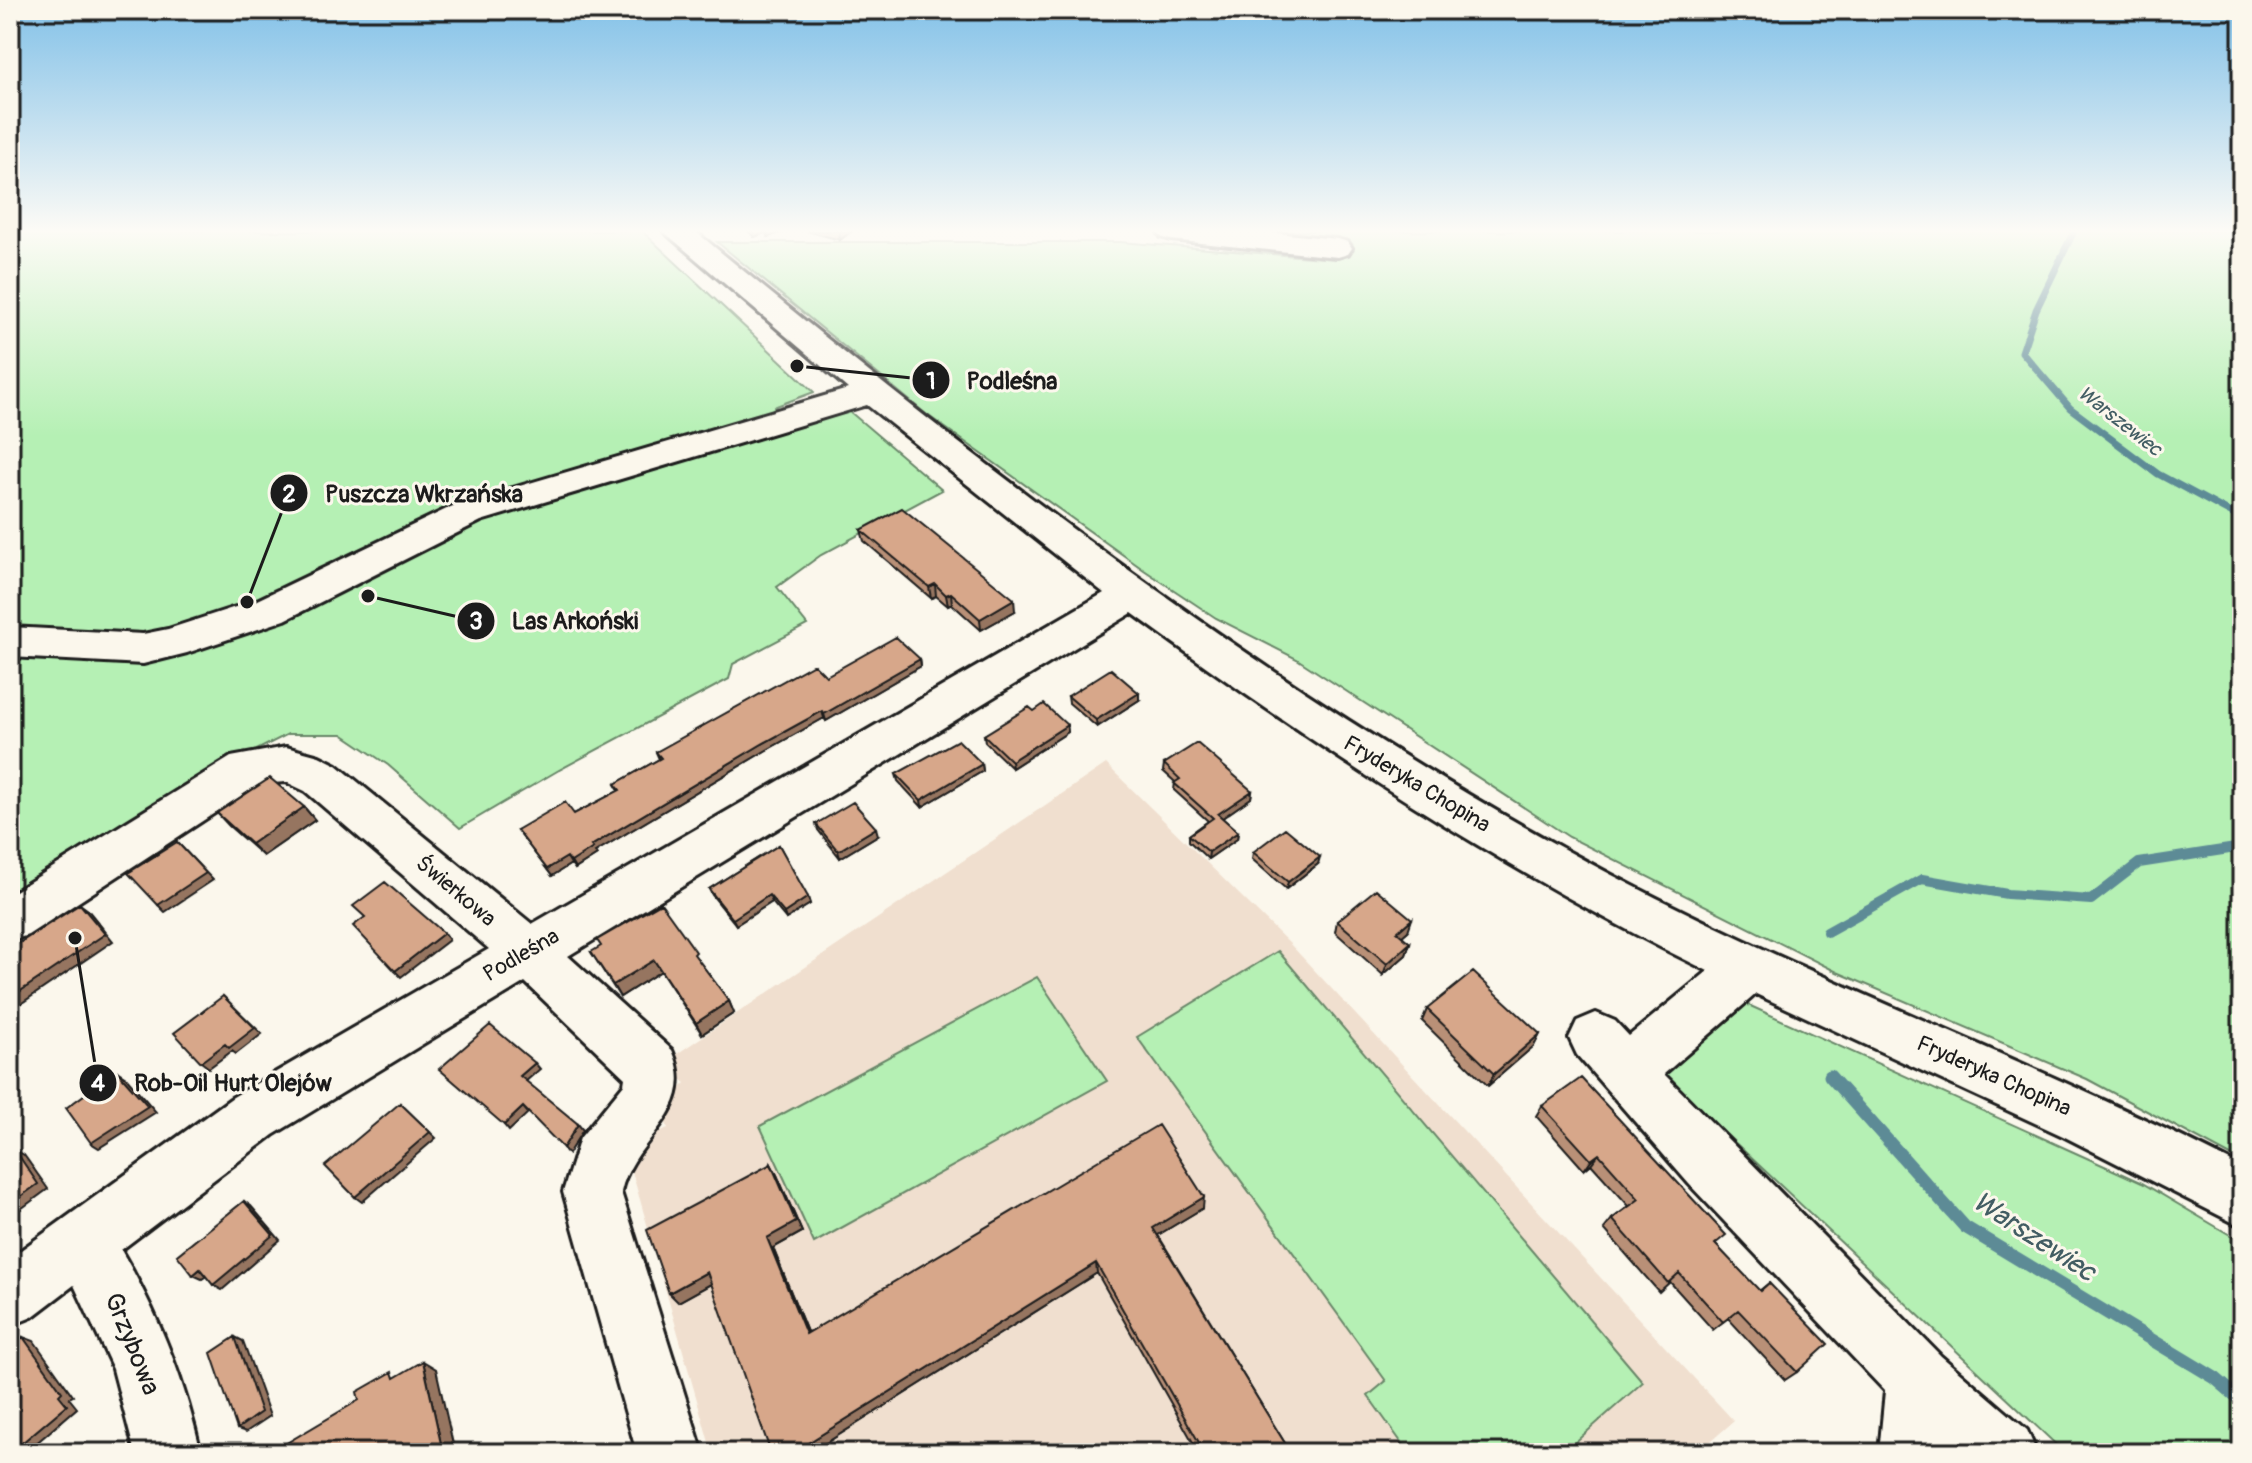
<svg xmlns="http://www.w3.org/2000/svg" width="2252" height="1463" font-family="Pangolin,sans-serif">
	<style>
		.built { fill: #f0dfcf }
		.green { fill: #b5f0b4; stroke: #688668; stroke-width: 2 }
		.lines { fill: none; stroke-linecap: round; stroke-linejoin: round }
		.stream-far2 { stroke: #5d8b96; stroke-width: 7 }
		.stream-far1 { stroke: #5d8b96; stroke-width: 10 }
		.stream { stroke: #5d8b96; stroke-width: 13 }
		.minor-casing { stroke: #1c1c1c; stroke-width: 6 }
		.minor { fill: #fbf7ec; fill-rule: evenodd }
		.wall { fill: #b99077; stroke: #1c1c1c; stroke-width: 2 }
		.shaded-wall { fill: #967561; stroke: #1c1c1c; stroke-width: 2 }
		.building { fill: #d7a78a; stroke: #1c1c1c; stroke-width: 2 }
		.labels { text-anchor: middle; dominant-baseline: central; stroke-width: 6; stroke-linejoin: round; paint-order: stroke }
		.far-water-label { font-size: 20px; font-style: italic; fill: #425d63; stroke: #fbf7ec }
		.street-label { font-size: 22px; fill: #1c1c1c; stroke: #fbf7ec }
		.near-street-label { font-size: 26px; fill: #1c1c1c; stroke: #fbf7ec }
		.near-water-label { font-size: 28px; font-style: italic; fill: #425d63; stroke: #fbf7ec }
		.leader { fill: none; stroke: #1c1c1c; stroke-width: 3 }
		.callout-dot { fill: #1c1c1c; stroke: #fbf7ec; stroke-width: 3 }
		.mark-label { font-size: 24px; text-anchor: middle; font-weight: bold; fill: #fff }
		.callout-label { font-size: 24px; text-anchor: middle; font-weight: bold; fill: #1c1c1c; stroke: #fbf7ec; stroke-width: 6; stroke-linejoin: round; paint-order: stroke }
	</style>
	<rect width="100%" height="100%" fill="#fbf7ec"/>
	<filter id="ink" filterUnits="userSpaceOnUse"><feTurbulence type="fractalNoise" baseFrequency=".0125" numOctaves="2"/><feDisplacementMap in="SourceGraphic" scale="16" xChannelSelector="R" yChannelSelector="G"/><feConvolveMatrix kernelMatrix="1 2 1 2 8 2 1 2 1" color-interpolation-filters="sRGB"/></filter>
	<g filter="url(#ink)">
		<path class="built" d="M1106,764L1290,944L1734,1421L1697,1453H712L625,1147L668,1128L660,1107L686,1083L662,1064Z"/>
		<path class="green" d="M10,231H642L814,392L776,406L759,422L842,405L942,490L821,555L777,587L807,625L733,664L729,679L559,770L460,828L388,765L342,734H288L219,769L10,898Z
			M1205,231H2242V1162L2087,1079L1837,972L1569,837L1297,659L1216,618L1144,570L926,414L717,242H1120L1335,259L1337,244Z
			M1278,951L1643,1382L1563,1453H1409L1368,1396L1386,1381L1137,1037Z
			M1037,977L1107,1081L814,1243L760,1126Z
			M1746,1004L2142,1183L2242,1242V1453H2065L1662,1074Z"/>
		<g class="lines">
			<path class="stream-far2" d="M2074,231L2036,310L2022,352L2070,408L2158,474L2240,518"/>
			<path class="stream-far1" d="M1827,932L1922,879L2007,894L2091,900L2139,863L2242,847"/>
			<path class="stream" d="M1830,1076L1965,1227L2215,1378L2242,1401"/>
			<defs>
				<path id="minor" d="M663,231H695C984,469 1280,699 1612,875C1817,983 2036,1061 2242,1167V1227L2063,1136L1756,994L1664,1074L1941,1356L2027,1430L2037,1453H1954L1946,1446L1945,1453H1879L1885,1391L1689,1184L1577,1055L1569,1038L1577,1021L1596,1013L1615,1021L1629,1036L1708,971C1504,871 1315,747 1132,613L568,956L672,1050C700,1113 633,1137 621,1192L703,1453H637L563,1192L580,1138L624,1084L625,1078L525,982L273,1135L121,1250C158,1313 185,1381 201,1453H135L113,1369L74,1285L32,1317L10,1326V1258L233,1097L489,949L305,791L286,782L259,784L28,935L10,941V894L231,757L286,747L319,756L337,765L532,924L1104,593L867,405L481,521L285,620L187,653L143,664L10,657V627L143,634L168,629L257,600L455,505L848,389Z
					M1157,231H1257L1338,239L1348,242L1352,248L1348,254L1338,257L1171,240L1161,237Z"/>
			</defs>
			<use href="#minor" class="minor-casing"/>
			<use href="#minor" class="minor"/>
		</g>
		<path class="wall" d="M748,231H786L768,237L765,233L754,237Z
			M807,231H852L840,240Z
			M861,530L1015,611L981,630L952,604L948,606L936,596L931,598L864,541Z
			M920,659L921,666L826,721L824,718L765,751L595,852L597,855L575,869L571,864L552,876L517,830L574,814L619,791L615,784L659,759L656,752L826,676Z
			M1068,696L1139,700L1097,727L1069,703Z
			M1034,711L1067,725L1068,732L1012,768L985,742L984,735Z
			M982,764L983,771L922,807L898,781L896,774Z
			M1164,764L1252,791L1251,798L1222,818L1238,832L1237,839L1208,859L1189,841V835L1208,821L1174,790L1175,782L1163,771Z
			M304,807L315,820L263,856L229,826L217,813Z
			M816,824L878,835L840,858L818,830Z
			M779,845L810,904L786,919L772,902L736,925L712,895L709,889Z
			M1253,852L1318,864L1286,889L1252,859Z
			M1337,921L1408,931L1402,936L1410,943L1406,955L1383,975L1335,932Z
			M591,952L702,964H701L729,1001L734,1013L702,1034L661,971L620,997Z
			M1427,1009L1540,1034L1534,1046L1488,1086L1422,1021Z
			M1542,1106L1716,1245L1759,1291L1769,1283L1797,1372L1785,1380L1728,1318L1713,1330L1670,1282L1659,1292L1604,1229L1612,1219L1629,1206L1591,1164L1584,1170L1536,1116Z
			M771,1164L777,1175L802,1232L773,1248L807,1332L1203,1208L1158,1235L1291,1453H1199L1097,1273L810,1453L711,1284L678,1302Z"/>
		<path class="shaded-wall" d="M753,231H764L765,233L754,237Z
			M767,231H786L768,237Z
			M839,231H852L840,240Z
			M935,584L936,596L931,598L929,587Z
			M951,593L952,604L948,606L946,595Z
			M1014,599L1015,611L981,630L980,619Z
			M920,659L921,666L826,721L824,714Z
			M1139,693V700L1097,727L1096,720Z
			M822,711L824,718L765,751L595,852L597,855L575,869L571,862L591,846L762,744Z
			M1067,725L1068,732L1012,768L1011,761Z
			M982,764L983,771L922,807L921,800Z
			M1252,791L1251,798L1218,821V814Z
			M304,807L315,820L263,856L251,844Z
			M876,828L878,835L840,858L838,851Z
			M1238,832L1237,839L1208,859L1209,852Z
			M177,842L213,880L165,912L158,905Z
			M567,857L571,864L552,876L547,869Z
			M1320,857L1318,864L1286,889L1288,882Z
			M769,895L772,902L736,925L733,919Z
			M808,897L810,904L786,919L784,913Z
			M80,904L88,910L113,941L10,1011V998Z
			M1412,919L1408,931L1393,944L1397,932Z
			M444,933L449,940L401,977L395,971Z
			M1410,943L1406,955L1383,975L1387,964Z
			M654,960L661,971L620,997L613,985Z
			M223,996L262,1034L236,1054L232,1051L209,1068L201,1062Z
			M729,1001L734,1013L702,1034L696,1023Z
			M1540,1034L1534,1046L1488,1086L1494,1074Z
			M535,1063L540,1069L525,1082L520,1076Z
			M117,1071L126,1077L156,1112L99,1148L91,1143Z
			M400,1103L436,1138L362,1202L355,1197Z
			M523,1107L528,1113L509,1131L504,1125Z
			M578,1124L583,1130L568,1154L563,1148Z
			M15,1150L24,1155L48,1189L10,1217Z
			M1599,1154L1591,1164L1584,1170L1591,1160Z
			M771,1164L777,1175L802,1232L773,1248L811,1342L806,1334L767,1238Z
			M1204,1197L1203,1208L1153,1238V1228Z
			M244,1201L251,1206L280,1240L222,1290L213,1285Z
			M1096,1263L1097,1273L810,1453H792Z
			M200,1269L209,1274L202,1279L193,1275Z
			M707,1272L714,1282L678,1302L669,1293Z
			M23,1337L34,1341L73,1396L69,1398L77,1408L25,1453H10L59,1395Z
			M235,1337L243,1341L270,1416L246,1432L237,1429Z
			M423,1361L436,1369L455,1453H443Z"/>
		<path class="building" d="M902,508L1014,599L980,619L951,593L946,595L935,584L929,587L861,530Z
			M896,637L920,659L824,714L822,711L762,744L591,846L593,848L571,862L567,857L547,869L517,830L565,802L574,814L620,790L615,784L661,758L656,752L814,664L826,676Z
			M1111,669L1139,693L1096,720L1068,696Z
			M1044,704L1067,725L1011,761L984,735L1029,707L1034,711Z
			M958,740L982,764L921,800L896,774Z
			M1197,743L1252,791L1218,814L1238,832L1209,852L1189,835L1213,818L1174,783L1180,779L1164,764Z
			M270,778L304,807L251,844L217,813Z
			M853,802L876,828L838,851L816,824Z
			M1285,828L1320,857L1288,882L1253,852Z
			M177,842L206,873L158,905L128,873Z
			M779,845L808,897L784,913L769,895L733,919L709,889Z
			M385,882L444,933L395,971L353,926L365,917L353,906Z
			M1376,889L1412,919L1397,932L1410,943L1387,964L1337,921Z
			M661,903L696,952L694,954L729,1001L696,1023L654,960L613,985L591,952L601,946L597,940Z
			M80,904L105,934L10,998V949Z
			M1473,972L1540,1034L1494,1074L1427,1009Z
			M223,996L255,1028L229,1048L225,1044L201,1062L174,1033Z
			M490,1025L535,1063L520,1076L578,1124L563,1148L523,1107L504,1125L439,1069Z
			M117,1071L148,1106L91,1143L66,1108Z
			M1581,1078L1726,1235L1715,1244L1760,1291L1769,1283L1828,1344L1797,1372L1738,1310L1723,1322L1679,1273L1668,1283L1612,1219L1639,1199L1599,1154L1591,1160L1542,1106Z
			M400,1103L430,1132L355,1197L325,1166Z
			M1158,1125L1204,1197L1153,1228L1291,1453H1205L1096,1263L792,1453H771L707,1272L669,1293L647,1230L771,1164L796,1222L767,1238L806,1334Z
			M15,1150L38,1184L10,1204V1153Z
			M244,1201L273,1235L213,1285L200,1269L193,1275L177,1255Z
			M23,1337L62,1392L59,1395L67,1405L10,1453V1348Z
			M235,1337L261,1412L237,1429L211,1353Z
			M423,1361L443,1453H287L285,1444L359,1400L357,1392L392,1372L394,1378Z"/>
	</g>
	<linearGradient id="sky" x2="0" y2="1"><stop stop-color="#82c1e8"/><stop offset="0.53" stop-color="#fdfbf6"/><stop offset="1" stop-color="#fdfbf6" stop-opacity="0"/></linearGradient>
	<rect width="2252" height="436" fill="url(#sky)"/>
	<g class="labels">
		<g class="far-water-label">
			<text transform="translate(2120 421) rotate(38)">Warszewiec</text>
		</g>
		<g class="street-label">
			<text transform="translate(1417 784) rotate(31)">Fryderyka Chopina</text>
			<text transform="translate(456 891) rotate(40)">Świerkowa</text>
			<text transform="translate(521 955) rotate(-30)">Podleśna</text>
			<text transform="translate(1994 1076) rotate(24)">Fryderyka Chopina</text>
		</g>
		<g class="near-street-label">
			<text transform="translate(132 1344) rotate(68)">Grzybowa</text>
		</g>
		<g class="near-water-label">
			<text transform="translate(2034 1237) rotate(33)">Warszewiec</text>
		</g>
	</g>
	<path class="leader" d="M797 366L931 380M247 602L289 493M368 596L476 621M75 938L98 1083"/>
	<g class="callout-dot">
		<circle cx="797" cy="366" r="8"/>
		<circle cx="247" cy="602" r="8"/>
		<circle cx="368" cy="596" r="8"/>
		<circle cx="75" cy="938" r="8"/>
		<circle cx="931" cy="380" r="20"/>
		<circle cx="289" cy="493" r="20"/>
		<circle cx="476" cy="621" r="20"/>
		<circle cx="98" cy="1083" r="20"/>
	</g>
	<g class="mark-label">
		<text x="931" y="389">1</text>
		<text x="289" y="502">2</text>
		<text x="476" y="629">3</text>
		<text x="98" y="1091">4</text>
	</g>
	<g class="callout-label">
		<text x="1012" y="389">Podleśna</text>
		<text x="424" y="502">Puszcza Wkrzańska</text>
		<text x="575" y="629">Las Arkoński</text>
		<text x="233" y="1091">Rob-Oil Hurt Olejów</text>
	</g>
	<rect width="2252" height="1463" fill="none" stroke="#fbf7ec" stroke-width="40"/>
	<rect x="20" y="20" width="2212" height="1423" fill="none" stroke="#1c1c1c" stroke-width="3" filter="url(#ink)"/>
</svg>
